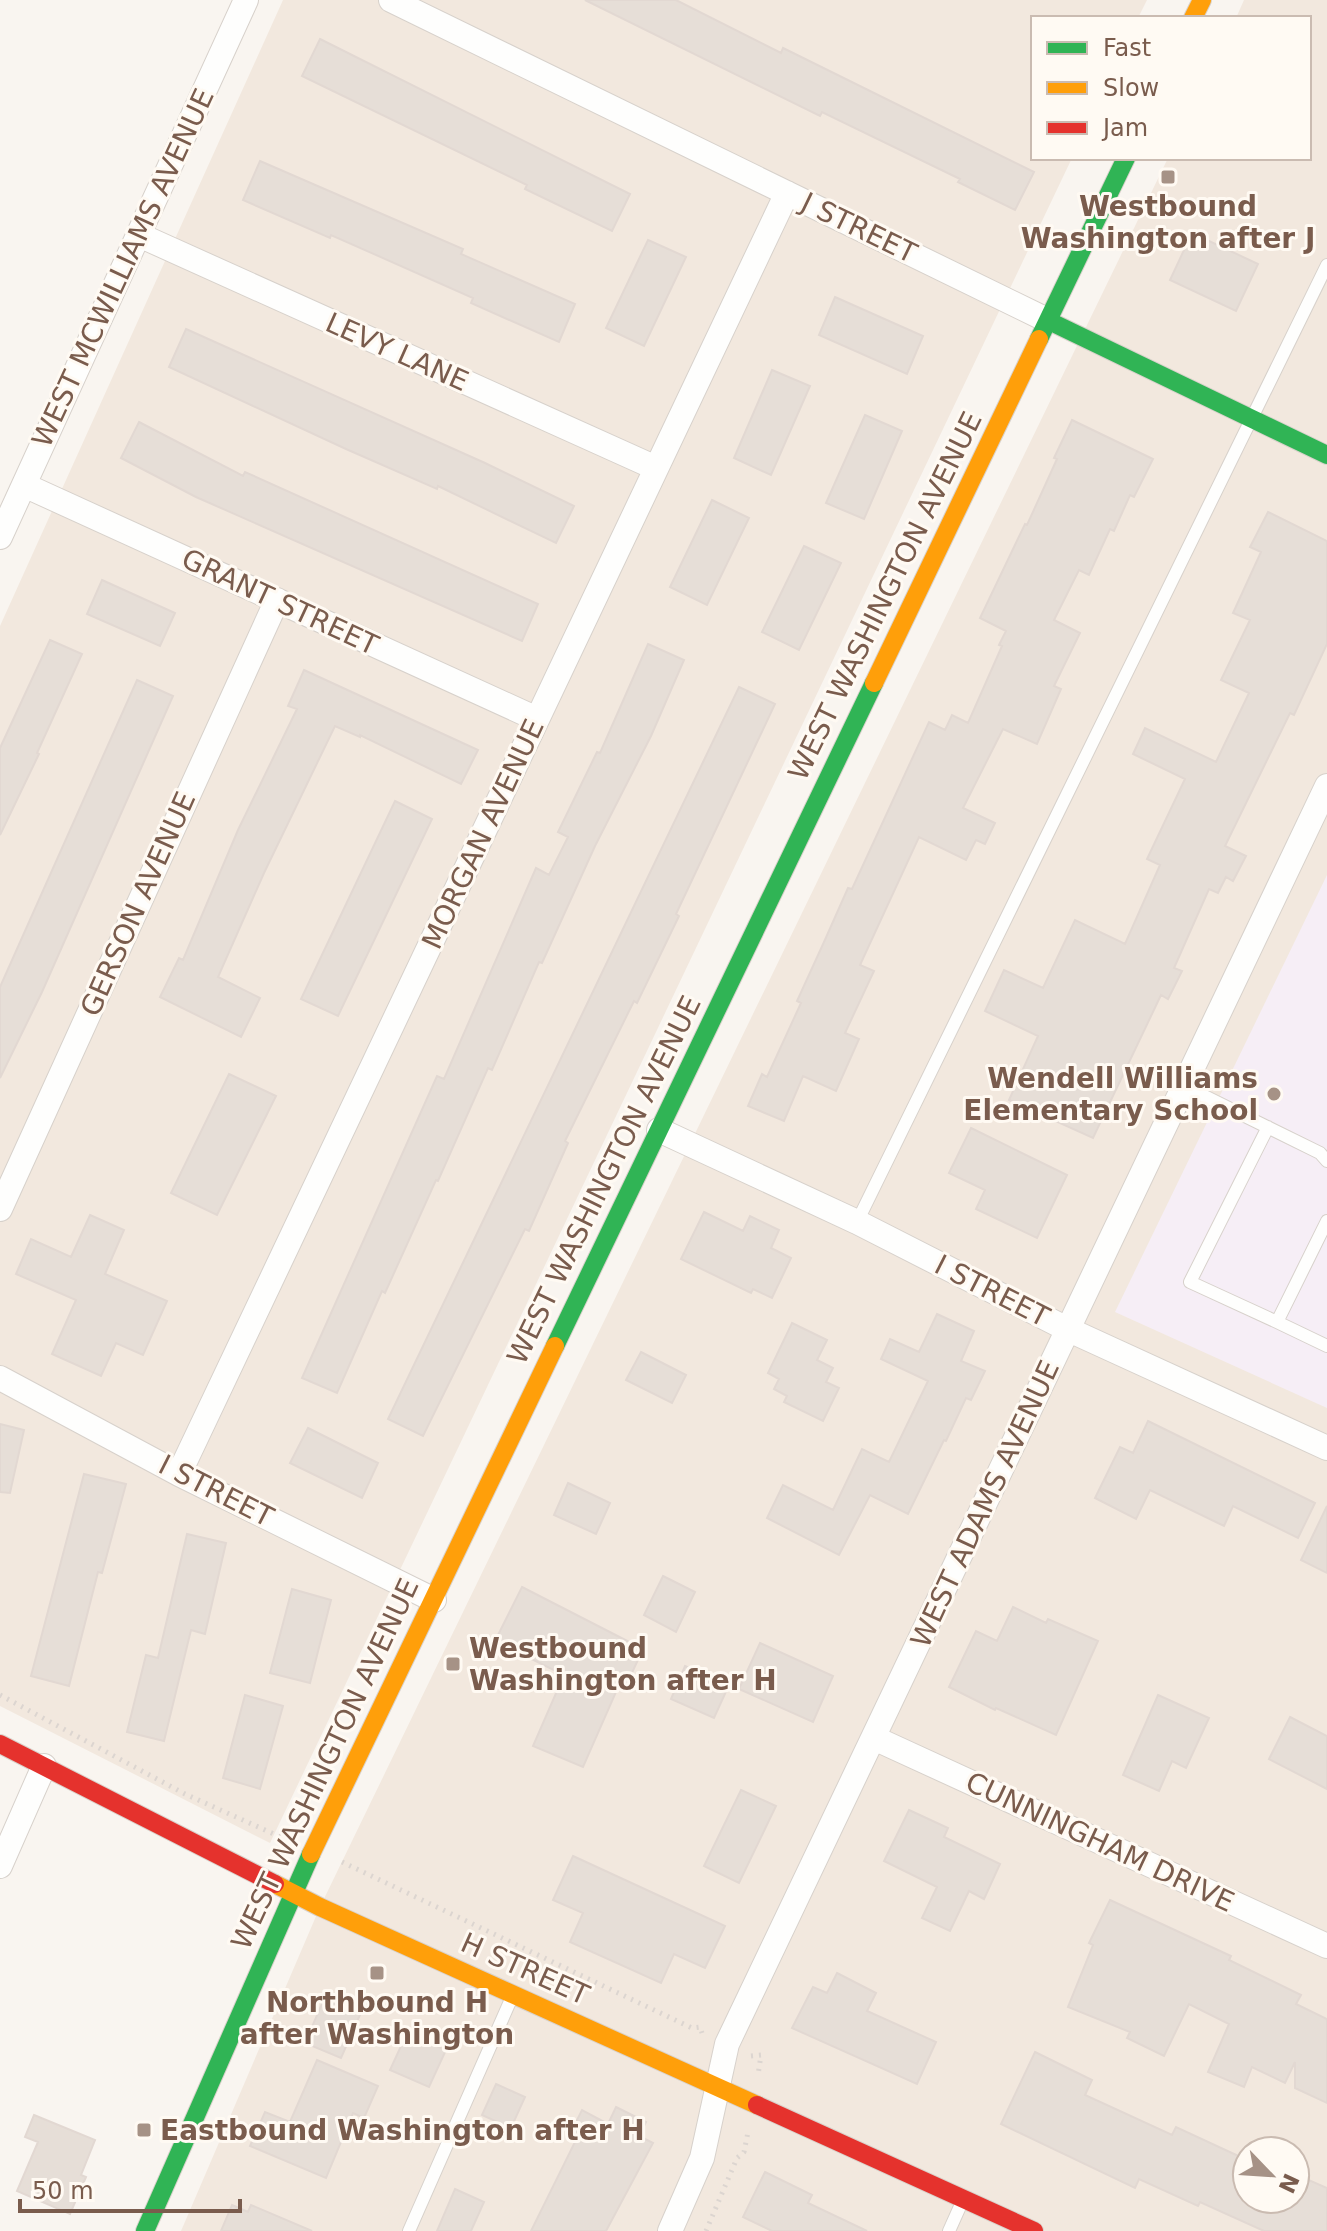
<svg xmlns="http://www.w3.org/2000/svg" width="1327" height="2231" font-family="'DejaVu Sans',sans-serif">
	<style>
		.residential { fill: #f2e8de; fill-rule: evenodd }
		.education { fill: #f6eef6 }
		.building { fill: #e6ded7; stroke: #e2d8d2; stroke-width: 2 }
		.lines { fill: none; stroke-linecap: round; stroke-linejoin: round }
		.lane-casing { stroke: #d7d1cb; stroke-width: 14 }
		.street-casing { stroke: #d7d1cb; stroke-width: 26 }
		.fast-casing { stroke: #d9d2cb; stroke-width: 20 }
		.slow-casing { stroke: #d9d2cb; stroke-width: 20 }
		.jam-casing { stroke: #d9d2cb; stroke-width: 20 }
		.path { stroke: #dcd5d0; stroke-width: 5; stroke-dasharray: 2 6; stroke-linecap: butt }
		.lane { stroke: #fefefd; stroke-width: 12 }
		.street { stroke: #fefefd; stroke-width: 24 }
		.fast { stroke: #30b455; stroke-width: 18 }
		.slow { stroke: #ff9f0a; stroke-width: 18 }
		.jam { stroke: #e5322d; stroke-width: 18 }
		.poi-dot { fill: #a69286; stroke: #fffaf3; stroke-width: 3 }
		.labels { text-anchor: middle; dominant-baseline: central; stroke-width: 6; stroke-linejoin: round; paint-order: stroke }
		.poi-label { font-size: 28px; font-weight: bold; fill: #7a5c4d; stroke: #fffaf3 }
		.street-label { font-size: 28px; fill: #7a5c4d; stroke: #fffaf3 }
	</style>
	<rect width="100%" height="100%" fill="#f9f5f0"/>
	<path class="residential" d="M283,0H1147L1138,18H1033V158H1072L270,1843L0,1706V626Z
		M1244,0H1327V2231H181L320,1907L1168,158H1309V18H1236ZM1247,2151H1295V2199H1247Z"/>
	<path class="education" d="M1327,875V1408L1115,1312Z"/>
	<path class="building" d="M585,0H676L781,53L783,48L1034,172L1015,210L958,182L960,179L822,112L820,116Z
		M320,39L630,194L612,231L525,189L527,185L302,76Z
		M260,161L463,249L461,254L575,304L559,342L471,303L473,298L331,235L330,238L243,200Z
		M1192,233L1258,264L1236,311L1170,280Z
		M648,240L686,257L644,346L606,328Z
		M835,297L923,336L907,374L819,335Z
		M186,329L485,463L574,506L556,543L438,486L437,489L346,449L169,367Z
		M772,370L810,386L771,475L734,458Z
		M865,415L902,431L864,519L826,503Z
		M1072,420L1153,459L1134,497L1130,495L1114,531L1110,529L1089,575L1079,570L1054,620L1080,633L1054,686L1061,689L1037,744L1003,729L963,808L995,823L985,844L976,840L966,860L919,837L860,965L874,971L845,1033L859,1039L836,1091L803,1076L784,1121L748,1106L762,1074L767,1077L801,1003L797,1001L824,942L848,888L852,889L929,722L945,730L952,715L968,723L1002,646L999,645L1006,631L980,618L1025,524L1027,525L1057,459L1054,458Z
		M139,422L243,476L245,472L538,604L522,641L196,497L121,458Z
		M712,500L749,518L707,605L670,587Z
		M1268,512L1327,541V644L1294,715L1290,713L1225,846L1246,856L1233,881L1226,877L1218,893L1209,889L1174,968L1182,971L1168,999L1161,995L1093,1138L1009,1100L1038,1036L985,1011L1004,970L1043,988L1075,920L1125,944L1160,865L1147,859L1185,779L1133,754L1145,728L1216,762L1249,693L1221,680L1250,620L1233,613L1261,552L1250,547Z
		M804,546L841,563L799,650L762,632Z
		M102,580L175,613L160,646L87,614Z
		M50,640L82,654L37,753L39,754L0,835V748Z
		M648,644L684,660L651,736L595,846L542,963L539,962L492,1070L488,1068L438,1181L436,1180L385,1293L382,1291L337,1393L302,1378L437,1076L444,1079L536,868L549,875L568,837L558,832L597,752L600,753Z
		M304,670L478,750L461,784L360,735V737L335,726L264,873L218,977L260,998L241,1037L160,997L179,958L183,960L238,830L297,709L288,706Z
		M137,680L173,696L42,992L0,1078V987Z
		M739,687L775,704L676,914L679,916L637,1003L634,1001L565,1141L568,1143L529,1231L525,1229L423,1436L388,1419Z
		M395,801L432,819L338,1016L301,999Z
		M229,1074L276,1096L217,1215L171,1193Z
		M971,1128L1067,1175L1037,1238L976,1209L985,1190L949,1173Z
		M704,1212L743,1231L750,1216L779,1230L771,1248L791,1258L772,1298L753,1289L751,1293L681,1259Z
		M90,1215L124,1230L105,1274L167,1301L143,1355L116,1343L101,1376L52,1354L76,1300L16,1274L31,1239L71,1257Z
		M937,1314L974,1331L961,1361L985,1371L971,1400L966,1398L946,1441L944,1440L908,1514L870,1495L839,1555L767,1518L783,1485L833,1510L862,1449L889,1462L928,1381L881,1359L890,1339L919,1352Z
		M792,1323L827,1340L817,1360L833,1368L826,1382L839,1388L823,1421L784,1402L787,1396L774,1389L779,1379L768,1373Z
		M641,1352L686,1375L672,1403L626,1380Z
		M1148,1421L1315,1503L1298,1538L1233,1506L1224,1526L1150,1490L1136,1519L1095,1498L1120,1447L1133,1453Z
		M0,1424L24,1430L10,1493L0,1492Z
		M308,1428L378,1463L362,1498L290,1463Z
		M84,1474L126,1484L102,1573L98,1572L69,1686L31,1676Z
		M568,1483L610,1503L596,1534L554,1515Z
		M1327,1506V1573L1301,1560Z
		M187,1534L226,1543L205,1634L191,1630L164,1741L127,1732L146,1655L158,1658Z
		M663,1576L695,1592L676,1632L644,1615Z
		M522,1587L643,1649L625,1688L619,1685L583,1767L533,1746L564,1675L495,1641Z
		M292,1589L331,1600L310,1683L270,1673Z
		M1013,1607L1046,1623L1048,1619L1098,1641L1056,1735L996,1708L995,1710L949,1687L976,1631L997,1641Z
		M760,1643L833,1676L813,1722L739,1689Z
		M685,1666L729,1685L714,1718L671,1699Z
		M245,1695L283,1706L260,1789L223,1778Z
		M1158,1695L1209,1718L1186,1768L1172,1761L1159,1791L1123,1775Z
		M1290,1717L1327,1736V1789L1269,1759Z
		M741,1790L776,1806L739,1883L704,1866Z
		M909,1810L948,1828L944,1837L1000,1864L984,1899L969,1891L950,1931L922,1918L937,1887L884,1861Z
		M573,1856L725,1926L705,1968L674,1954L661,1983L570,1942L583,1913L553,1900Z
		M1110,1900L1231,1956L1229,1960L1301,1995L1296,2004L1327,2019V2103L1295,2088V2062L1285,2083L1252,2067L1244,2087L1208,2072L1229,2024L1189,2004L1164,2056L1127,2038L1130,2032L1068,2007L1093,1945L1089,1943Z
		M837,1973L876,1993L867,2011L936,2042L917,2084L792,2028L813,1987L827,1993Z
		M327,1992L363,2008L341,2058L305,2043Z
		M407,2033L446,2050L429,2087L390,2070Z
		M1035,2052L1092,2080L1085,2095L1172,2135L1176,2127L1247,2160V2199H1295V2174L1327,2188V2231H1264L1200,2202L1198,2206L1139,2179L1135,2188L1001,2124Z
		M317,2060L378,2086L364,2118L353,2113L326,2178L250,2146L265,2112L290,2122Z
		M496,2084L525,2097L511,2128L482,2115Z
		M616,2107L646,2122L639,2136L653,2143L606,2231H531L577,2138L570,2134L582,2110L608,2124Z
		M34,2115L95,2140L81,2175L86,2177L70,2214L17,2191L38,2142L25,2137Z
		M765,2172L812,2195L808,2203L867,2231H772L743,2217Z
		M455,2189L484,2202L471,2231H437Z
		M232,2205L248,2212L251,2205L312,2231H221Z"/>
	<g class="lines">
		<defs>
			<path id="lane" d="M1184,1086L1320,1153L1327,1161
				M1268,1127L1190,1282L1277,1322
				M1327,1221L1277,1322L1327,1346
				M857,1222L1327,265
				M409,2231L512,1997
				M949,2231L962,2202"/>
			<path id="street" d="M391,0L1049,321
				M139,235L656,468
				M24,485L537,719
				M0,537L246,0
				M659,1130L857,1222L1067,1329L1327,1448
				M0,1209L277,600
				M0,1378L179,1474L434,1600
				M179,1474L787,193
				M874,1738L1327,1946
				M0,1866L44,1766
				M670,2231L702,2158L727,2044L1327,786"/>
			<path id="fast" d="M1049,321L1327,455
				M1039,339L1126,158
				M555,1346L874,683
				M145,2231L311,1854"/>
			<path id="slow" d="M1193,18L1202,0
				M874,683L1039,339
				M311,1854L555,1346
				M275,1884L320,1907L757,2105"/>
			<path id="jam" d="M0,1744L275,1884
				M757,2105L1034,2231"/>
		</defs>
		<use href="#lane" class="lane-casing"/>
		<use href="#street" class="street-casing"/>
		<use href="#fast" class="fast-casing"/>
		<use href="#slow" class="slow-casing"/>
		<use href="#jam" class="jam-casing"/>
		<path class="path" d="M0,1695L185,1794L285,1839
			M342,1862L692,2028L700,2027L702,2033
			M751,2056L761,2055L758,2075
			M706,2231L737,2158L744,2152L748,2132"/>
		<use href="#lane" class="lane"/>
		<use href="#street" class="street"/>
		<use href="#fast" class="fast"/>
		<use href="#slow" class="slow"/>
		<use href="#jam" class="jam"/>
	</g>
	<g class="poi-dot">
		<rect x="1160" y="169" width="16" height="16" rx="4"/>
		<circle cx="1274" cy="1094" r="8"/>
		<rect x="445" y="1656" width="16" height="16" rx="4"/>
		<rect x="369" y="1965" width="16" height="16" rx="4"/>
		<rect x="136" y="2122" width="16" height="16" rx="4"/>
	</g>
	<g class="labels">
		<g class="poi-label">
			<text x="1168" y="206">Westbound<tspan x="1168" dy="32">Washington after J</tspan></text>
			<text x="1258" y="1078" text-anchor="end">Wendell Williams<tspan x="1258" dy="32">Elementary School</tspan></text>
			<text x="469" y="1648" text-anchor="start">Westbound<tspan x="469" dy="32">Washington after H</tspan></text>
			<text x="377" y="2002">Northbound H<tspan x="377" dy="32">after Washington</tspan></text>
			<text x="160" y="2130" text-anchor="start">Eastbound Washington after H</text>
		</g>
		<g class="street-label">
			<text transform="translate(859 228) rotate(26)">J STREET</text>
			<text transform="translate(123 268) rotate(-65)">WEST MCWILLIAMS AVENUE</text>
			<text transform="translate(397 352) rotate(24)">LEVY LANE</text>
			<text transform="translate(885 596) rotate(-64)">WEST WASHINGTON AVENUE</text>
			<text transform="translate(280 602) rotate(25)">GRANT STREET</text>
			<text transform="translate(483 834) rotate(-65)">MORGAN AVENUE</text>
			<text transform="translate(138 904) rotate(-66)">GERSON AVENUE</text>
			<text transform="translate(604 1180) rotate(-64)">WEST WASHINGTON AVENUE</text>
			<text transform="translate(992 1291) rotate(27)">I STREET</text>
			<text transform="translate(216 1491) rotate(27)">I STREET</text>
			<text transform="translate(985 1504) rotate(-65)">WEST ADAMS AVENUE</text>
			<text transform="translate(325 1764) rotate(-65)">WEST WASHINGTON AVENUE</text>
			<text transform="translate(1100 1842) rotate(25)">CUNNINGHAM DRIVE</text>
			<text transform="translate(525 1969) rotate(24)">H STREET</text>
		</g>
	</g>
	<rect x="1031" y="16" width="280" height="144" fill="#fffaf3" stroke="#cabbb1" stroke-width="2"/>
	<rect x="1047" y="42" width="40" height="12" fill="#30b455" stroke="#cabbb1" stroke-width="2"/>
	<text x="1103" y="56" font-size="24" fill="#7a5c4d">Fast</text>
	<rect x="1047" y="82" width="40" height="12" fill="#ff9f0a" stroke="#cabbb1" stroke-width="2"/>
	<text x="1103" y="96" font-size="24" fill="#7a5c4d">Slow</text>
	<rect x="1047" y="122" width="40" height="12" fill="#e5322d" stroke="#cabbb1" stroke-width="2"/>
	<text x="1103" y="136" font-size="24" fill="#7a5c4d">Jam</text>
	<g transform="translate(1271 2175) rotate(115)"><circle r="38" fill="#fffaf3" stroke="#cabbb1" stroke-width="2"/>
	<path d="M0-6L14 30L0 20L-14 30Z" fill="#a69286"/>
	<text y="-12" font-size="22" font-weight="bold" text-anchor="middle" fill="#7a5c4d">N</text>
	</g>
	<path d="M20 2199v12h220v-12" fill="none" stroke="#7a5c4d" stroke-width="4"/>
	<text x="32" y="2199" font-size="24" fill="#7a5c4d" stroke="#fffaf3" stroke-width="6" paint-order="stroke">50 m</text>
</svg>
